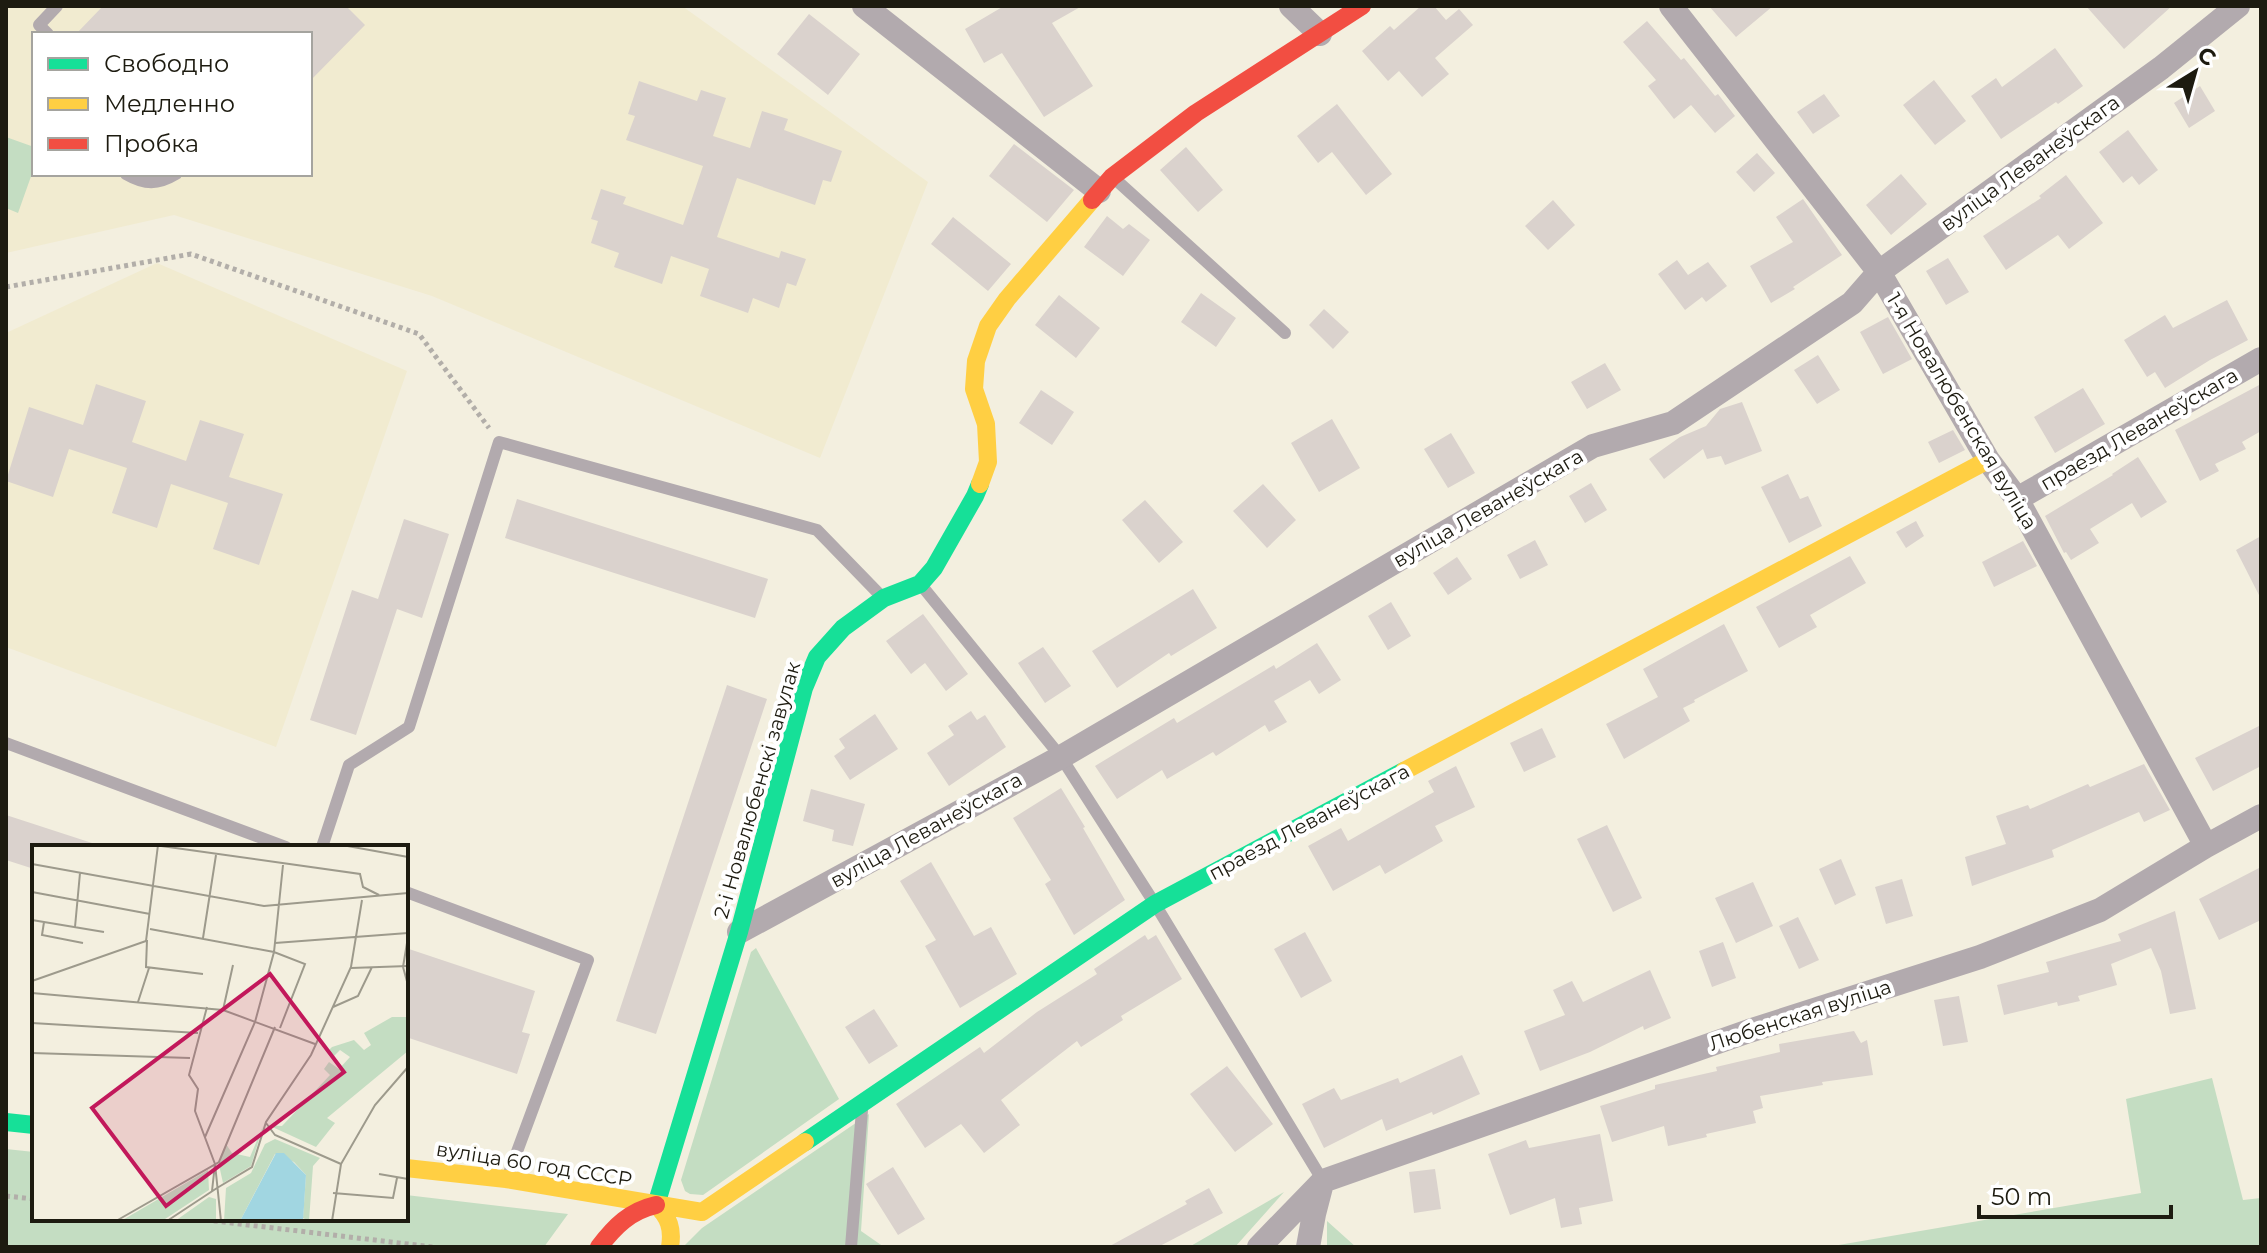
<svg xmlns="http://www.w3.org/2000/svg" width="2267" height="1253" font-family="Montserrat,sans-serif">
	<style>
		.built { fill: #f1ebd0; fill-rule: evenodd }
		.green { fill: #c4ddc2 }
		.building { fill: #dad2cd }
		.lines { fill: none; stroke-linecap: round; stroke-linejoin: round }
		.path { stroke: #b2aea9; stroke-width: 5; stroke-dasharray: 4 4; stroke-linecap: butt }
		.lane { stroke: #b2aaae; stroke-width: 12 }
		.street { stroke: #b2aaae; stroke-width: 24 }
		.fast { stroke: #16e098; stroke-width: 18 }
		.slow { stroke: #ffcf43; stroke-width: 18 }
		.jam { stroke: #f24e42; stroke-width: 18 }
		.labels { text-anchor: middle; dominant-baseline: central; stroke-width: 8; stroke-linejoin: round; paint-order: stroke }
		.street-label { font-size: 20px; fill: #1d1b10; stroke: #fff }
		.inset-road { fill: none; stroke: #9d9a8c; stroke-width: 2 }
		.view { fill: #c2185b; fill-opacity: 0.15; stroke: #c2185b; stroke-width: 4 }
		.inset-edge { fill: none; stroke: #1d1b10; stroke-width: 4 }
	</style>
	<rect width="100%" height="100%" fill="#f3efdf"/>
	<path class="built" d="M6,6H682L928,182L820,458L432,296L174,215L6,253ZM34,34H310V174H34Z
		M157,263L407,371L276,747L6,647V333Z"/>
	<path class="green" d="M6,137L34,147V168L18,213L6,208Z
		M756,948L839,1099L703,1195L690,1194L685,1191L681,1180L751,952Z
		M2212,1078L2243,1200L2261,1198V1247H1827L2141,1193L2126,1099Z
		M869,1114L861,1231L884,1247H683L702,1228Z
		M6,1149L34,1152V1219H406V1195L568,1214L544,1247H6Z
		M1284,1192L1235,1247H1189Z
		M1327,1221L1356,1247H1327Z"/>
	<path class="building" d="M103,6H346L365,25L310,81V34H76Z
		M1004,6H1082L1052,23L1093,86L1044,117L1002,53L984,63L965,29Z
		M1421,6H1434L1446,20L1459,9L1473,25L1435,58L1449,74L1422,97L1399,71L1388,81L1362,51L1390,26L1394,30Z
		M1709,6H1773L1736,37Z
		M2086,6H2172L2124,49Z
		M809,14L860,54L828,95L777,54Z
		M1647,21L1681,60L1684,58L1715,96L1718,94L1735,116L1715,133L1691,105L1674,119L1648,86L1656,80L1623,42Z
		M2055,48L2083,86L2058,104L2056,102L2001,139L1971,96L1996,78L2002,87Z
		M1934,80L1966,121L1935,145L1903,105Z
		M639,81L697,101L701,90L726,98L713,136L750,148L762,111L788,119L784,130L842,151L831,182L823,180L815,205L737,178L717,237L779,258L781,251L806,259L796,286L787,283L779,308L753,298L748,313L700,296L709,269L671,256L662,284L614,267L619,253L591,243L598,221L591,219L601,189L626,197L623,204L683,225L703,166L626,140L635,116L628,114Z
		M2200,86L2215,111L2189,128L2174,103Z
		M1824,94L1840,116L1813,134L1797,112Z
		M1337,104L1392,174L1366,195L1332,152L1318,163L1297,136Z
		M2128,130L2158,170L2139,185L2132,176L2123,183L2099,152Z
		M1014,144L1074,190L1047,222L989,176Z
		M1186,147L1223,190L1198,212L1160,170Z
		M1757,153L1775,173L1754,192L1736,172Z
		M1901,174L1927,204L1891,235L1866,205Z
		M2066,175L2103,223L2069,249L2058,235L2006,270L1983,236L2041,198L2039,196Z
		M1803,199L1842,255L1793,287L1795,289L1771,303L1750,266L1793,242L1776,217Z
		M1553,200L1575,225L1548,250L1525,226Z
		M1107,216L1123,229L1129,224L1150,240L1123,276L1084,247Z
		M953,217L1011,264L988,291L931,244Z
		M1948,258L1969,292L1946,305L1926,271Z
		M1677,260L1688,275L1708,262L1727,286L1706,302L1702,297L1685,310L1658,274Z
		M1201,293L1236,318L1216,347L1181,322Z
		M1059,295L1100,328L1076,358L1035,325Z
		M2227,300L2248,340L2210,360L2165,388L2155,372L2147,377L2124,340L2165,315L2173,328Z
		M1324,309L1349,332L1333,349L1309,325Z
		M1888,317L1912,359L1883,374L1860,332Z
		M1818,355L1840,390L1817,404L1794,370Z
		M1605,363L1621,390L1587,409L1571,382Z
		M96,384L146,401L132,442L186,461L200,420L244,434L229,477L283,494L259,565L213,549L228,503L171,484L157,528L112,513L127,468L69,449L53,497L6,481L29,407L83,425Z
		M2261,384V431L2242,442L2246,449L2215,464L2219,471L2200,481L2175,430Z
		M2083,388L2105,424L2055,453L2034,417Z
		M1041,390L1074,412L1052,445L1019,423Z
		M1742,402L1762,451L1725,465L1721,456L1707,459L1703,449L1664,479L1649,459L1680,437L1706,426L1720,409Z
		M1332,419L1360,468L1319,492L1291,443Z
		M1953,430L1965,450L1939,463L1928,442Z
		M1451,433L1475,473L1448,488L1424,449Z
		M2138,457L2167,502L2141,518L2132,503L2090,529L2099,543L2071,560L2066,552L2064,553L2045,516L2113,475L2112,474Z
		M1788,474L1800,499L1808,496L1822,526L1789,543L1761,487Z
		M1591,483L1607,510L1585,523L1569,496Z
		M1263,484L1296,520L1267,548L1233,511Z
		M517,499L768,579L755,618L505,538Z
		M1145,500L1183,542L1159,563L1122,520Z
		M404,519L449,534L422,618L397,609L356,735L310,720L352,590L378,599Z
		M1916,521L1924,536L1906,548L1896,532Z
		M2261,536V599L2236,550Z
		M1535,540L1548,565L1520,579L1507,555Z
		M2023,541L2037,566L1994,587L1982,562Z
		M1850,556L1866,583L1810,615L1817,627L1779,648L1756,607Z
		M1457,557L1472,579L1448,595L1433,573Z
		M1193,589L1217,628L1171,656L1169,653L1117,688L1092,651Z
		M1391,602L1411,636L1388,650L1368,616Z
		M923,614L968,674L946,691L925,663L911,674L886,641Z
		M1724,624L1748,671L1694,700L1695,702L1683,708L1690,721L1624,759L1606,724L1658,697L1643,669Z
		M1317,643L1341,680L1319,694L1310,680L1274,701L1287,722L1269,732L1265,725L1216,756L1213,752L1167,779L1162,770L1117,799L1095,766L1174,718L1177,723L1274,665L1276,669Z
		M1043,647L1071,686L1045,703L1018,663Z
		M727,685L767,699L656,1034L616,1021Z
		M971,711L977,720L985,715L1006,747L949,786L927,753L954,735L948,726Z
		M875,714L898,749L850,780L834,756L845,748L839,739Z
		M2261,725V766L2213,791L2195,758Z
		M1542,728L1556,757L1524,772L1510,743Z
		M2144,764L2170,810L2144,822L2139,812L2052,850L2054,857L1972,886L1965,857L2006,844L1996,816L2028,805L2030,809L2088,784L2090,787Z
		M1456,766L1475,807L1435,826L1443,841L1385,874L1380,865L1333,891L1308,846L1341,828L1348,841L1434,792L1428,781Z
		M1061,788L1085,827L1083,828L1125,900L1074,935L1045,884L1051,880L1013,818Z
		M811,789L865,804L853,846L832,841L834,830L803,821Z
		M6,815L92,843L91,847H34V869L6,860Z
		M1607,825L1642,898L1613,912L1577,839Z
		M1841,859L1856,895L1835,905L1819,869Z
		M931,862L974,936L991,927L1017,974L960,1008L925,946L936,940L900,881Z
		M2261,867V920L2219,940L2199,899Z
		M1902,879L1913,916L1886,924L1875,887Z
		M1753,882L1773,926L1736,943L1715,898Z
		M2175,911L2196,1009L2170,1014L2161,971L2151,948L2111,964L2117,985L2078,996L2080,1001L2058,1006L2057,1002L2004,1015L1997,985L2049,972L2046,962L2121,941L2118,934Z
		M1798,917L1819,960L1799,969L1779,926Z
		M1305,932L1332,981L1301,998L1274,949Z
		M1145,935L1148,940L1156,935L1182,979L1121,1016L1123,1020L1081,1047L1077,1041L1001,1100L1020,1125L984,1153L961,1124L925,1148L896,1104L980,1047L984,1053L1037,1012L1097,974L1094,969Z
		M1723,942L1736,978L1712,987L1699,951Z
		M406,948L535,991L522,1032L530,1034L517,1074L406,1037Z
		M1650,970L1671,1018L1644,1030L1643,1026L1590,1052L1540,1071L1524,1031L1565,1015L1553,990L1572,981L1583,1002Z
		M1959,996L1968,1042L1943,1046L1934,1000Z
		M874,1009L898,1046L869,1064L845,1027Z
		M1854,1031L1861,1043L1867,1040L1873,1075L1822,1082L1823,1085L1760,1096L1763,1108L1753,1111L1756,1123L1706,1134L1707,1137L1668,1146L1664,1126L1612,1142L1600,1106L1655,1089V1085L1717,1071L1716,1067L1780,1052L1779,1044Z
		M1462,1055L1480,1094L1433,1115L1432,1112L1386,1131L1382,1119L1324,1148L1302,1104L1334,1088L1341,1100L1398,1078L1400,1083Z
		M1227,1066L1273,1124L1235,1152L1190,1094Z
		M1600,1134L1613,1201L1579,1208L1582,1224L1561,1228L1555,1198L1510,1215L1488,1154L1526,1140L1529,1148Z
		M893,1167L925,1219L898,1235L866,1184Z
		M1435,1169L1441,1209L1414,1213L1409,1172Z
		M1209,1188L1223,1213L1158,1247H1108L1187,1204L1185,1201Z"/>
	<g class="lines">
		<path class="path" d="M6,287L191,254L419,334L489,428
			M6,1196L34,1199
			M198,1219L433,1247"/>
		<path class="lane" d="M48,34L39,25L57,6
			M126,174C145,185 158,185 176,174
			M1115,179L1285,333
			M922,586L1061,757L1155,904L1323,1181
			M6,743L286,847
			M322,847L349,765L409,727L499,442L817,530L883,598
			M406,892L588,960L508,1176
			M851,1247L862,1110"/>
		<path class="street" d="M864,6L1099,191
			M1291,6L1320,34
			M1671,6L1879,272L1988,460L2017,499L2206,846
			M2017,499L2261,359
			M739,932L1061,757L1593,446L1673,423L1852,303L1879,272L2161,68L2238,6
			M1259,1247L1323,1181L1749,1031L1980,957L2100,910L2206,846L2261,816
			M1308,1247L1314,1214L1321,1187"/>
		<path class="fast" d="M6,1122L34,1125
			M805,1142L1155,904L1404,771
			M656,1205L739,932L804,688L817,657L843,628L884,598L920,584L934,568L975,496L980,484"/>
		<path class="slow" d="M980,484L988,462L986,424L974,389L976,361L988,326L1007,299L1092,200
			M1404,771L1988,460
			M406,1168L506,1179L702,1212L805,1142
			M656,1205C669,1217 673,1229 670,1247"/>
		<path class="jam" d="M1092,200L1112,177L1196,113L1362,6
			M599,1247C615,1226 630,1211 656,1205"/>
	</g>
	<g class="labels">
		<g class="street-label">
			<text transform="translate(2030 163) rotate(-36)">вуліца Леванеўскага</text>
			<text transform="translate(1962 411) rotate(59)">1-я Новалюбенская вуліца</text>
			<text transform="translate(2139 429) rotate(-30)">праезд Леванеўскага</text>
			<text transform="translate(1488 508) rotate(-30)">вуліца Леванеўскага</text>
			<text transform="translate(757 790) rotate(-74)">2-і Новалюбенскі завулак</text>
			<text transform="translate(1309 822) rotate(-28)">праезд Леванеўскага</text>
			<text transform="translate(926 830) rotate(-29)">вуліца Леванеўскага</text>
			<text transform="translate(1800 1015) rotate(-18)">Любенская вуліца</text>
			<text transform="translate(534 1164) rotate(9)">вуліца 60 год СССР</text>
		</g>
	</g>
	<g transform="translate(32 845)">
		<rect width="376" height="376" fill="#f3efdf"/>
		<path d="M360,172H376V206L295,273L303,278L284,302L236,280L250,281L298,230L292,224L297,217L307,224L318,212L308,205L302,211L296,206L300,202L322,195L332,205L339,200L332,188ZM231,281L219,321L191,338L187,320L194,299L200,308L218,312ZM243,294L288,313L281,321L277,376L271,373L274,330L262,317L243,309L208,376H192L194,343L219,328L233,299ZM176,325L177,345L130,376H89ZM177,352L184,354V376H143Z" fill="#c4ddc2"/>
		<path d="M244,308H252L274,330L271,376H208Z" fill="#a1d6e1"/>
		<path class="inset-road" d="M122,0L328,29L331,42L347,50M310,0L376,12M0,19L232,61L376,48M0,47L118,69M0,75L72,87M12,77L10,90L51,98M43,82L48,28M118,84L242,107L273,119L248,183M376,92L371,122L376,140M171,93L184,10M115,95L114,122L171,129M243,98L376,88M319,123L376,121M0,136L114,96L126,0M0,148L191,165L283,199M106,157L117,123M175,162L157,230L166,244L163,266L183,319M301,162L326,151L340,122M191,165L201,120M0,178L166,188M0,208L158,213M234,278L243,290L309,319M173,292L223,177L242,107L251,20M183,319L189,376M347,329L376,334M185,343L220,322L234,277L279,210L319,122L330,55M180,346L183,319M301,348L361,353L365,333M84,376L187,317L243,182M135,376L185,343M300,376L309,319L343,260L376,222"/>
		<path class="view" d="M238,129L312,227L134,361L60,263Z"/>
		<rect width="376" height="376" class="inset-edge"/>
	</g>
	<rect width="2267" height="1253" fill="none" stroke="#1d1b10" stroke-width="16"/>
	<rect x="32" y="32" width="280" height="144" fill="#ffffff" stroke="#a5a49f" stroke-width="2"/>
	<rect x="48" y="58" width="40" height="12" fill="#16e098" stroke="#a5a49f" stroke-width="2"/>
	<text x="104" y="72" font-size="24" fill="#1d1b10">Свободно</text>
	<rect x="48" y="98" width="40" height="12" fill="#ffcf43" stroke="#a5a49f" stroke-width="2"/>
	<text x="104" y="112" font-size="24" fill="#1d1b10">Медленно</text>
	<rect x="48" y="138" width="40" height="12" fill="#f24e42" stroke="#a5a49f" stroke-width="2"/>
	<text x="104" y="152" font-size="24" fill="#1d1b10">Пробка</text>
	<g transform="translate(2195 72) rotate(37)" stroke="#ffffff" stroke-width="6" paint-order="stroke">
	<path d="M0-6L14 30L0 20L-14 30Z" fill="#1d1b10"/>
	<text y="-12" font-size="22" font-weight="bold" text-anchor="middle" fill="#1d1b10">С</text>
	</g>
	<path d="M1979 1205v12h192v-12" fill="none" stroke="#1d1b10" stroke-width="4"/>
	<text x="1991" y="1205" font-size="24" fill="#1d1b10" stroke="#ffffff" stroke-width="6" paint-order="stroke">50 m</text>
</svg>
